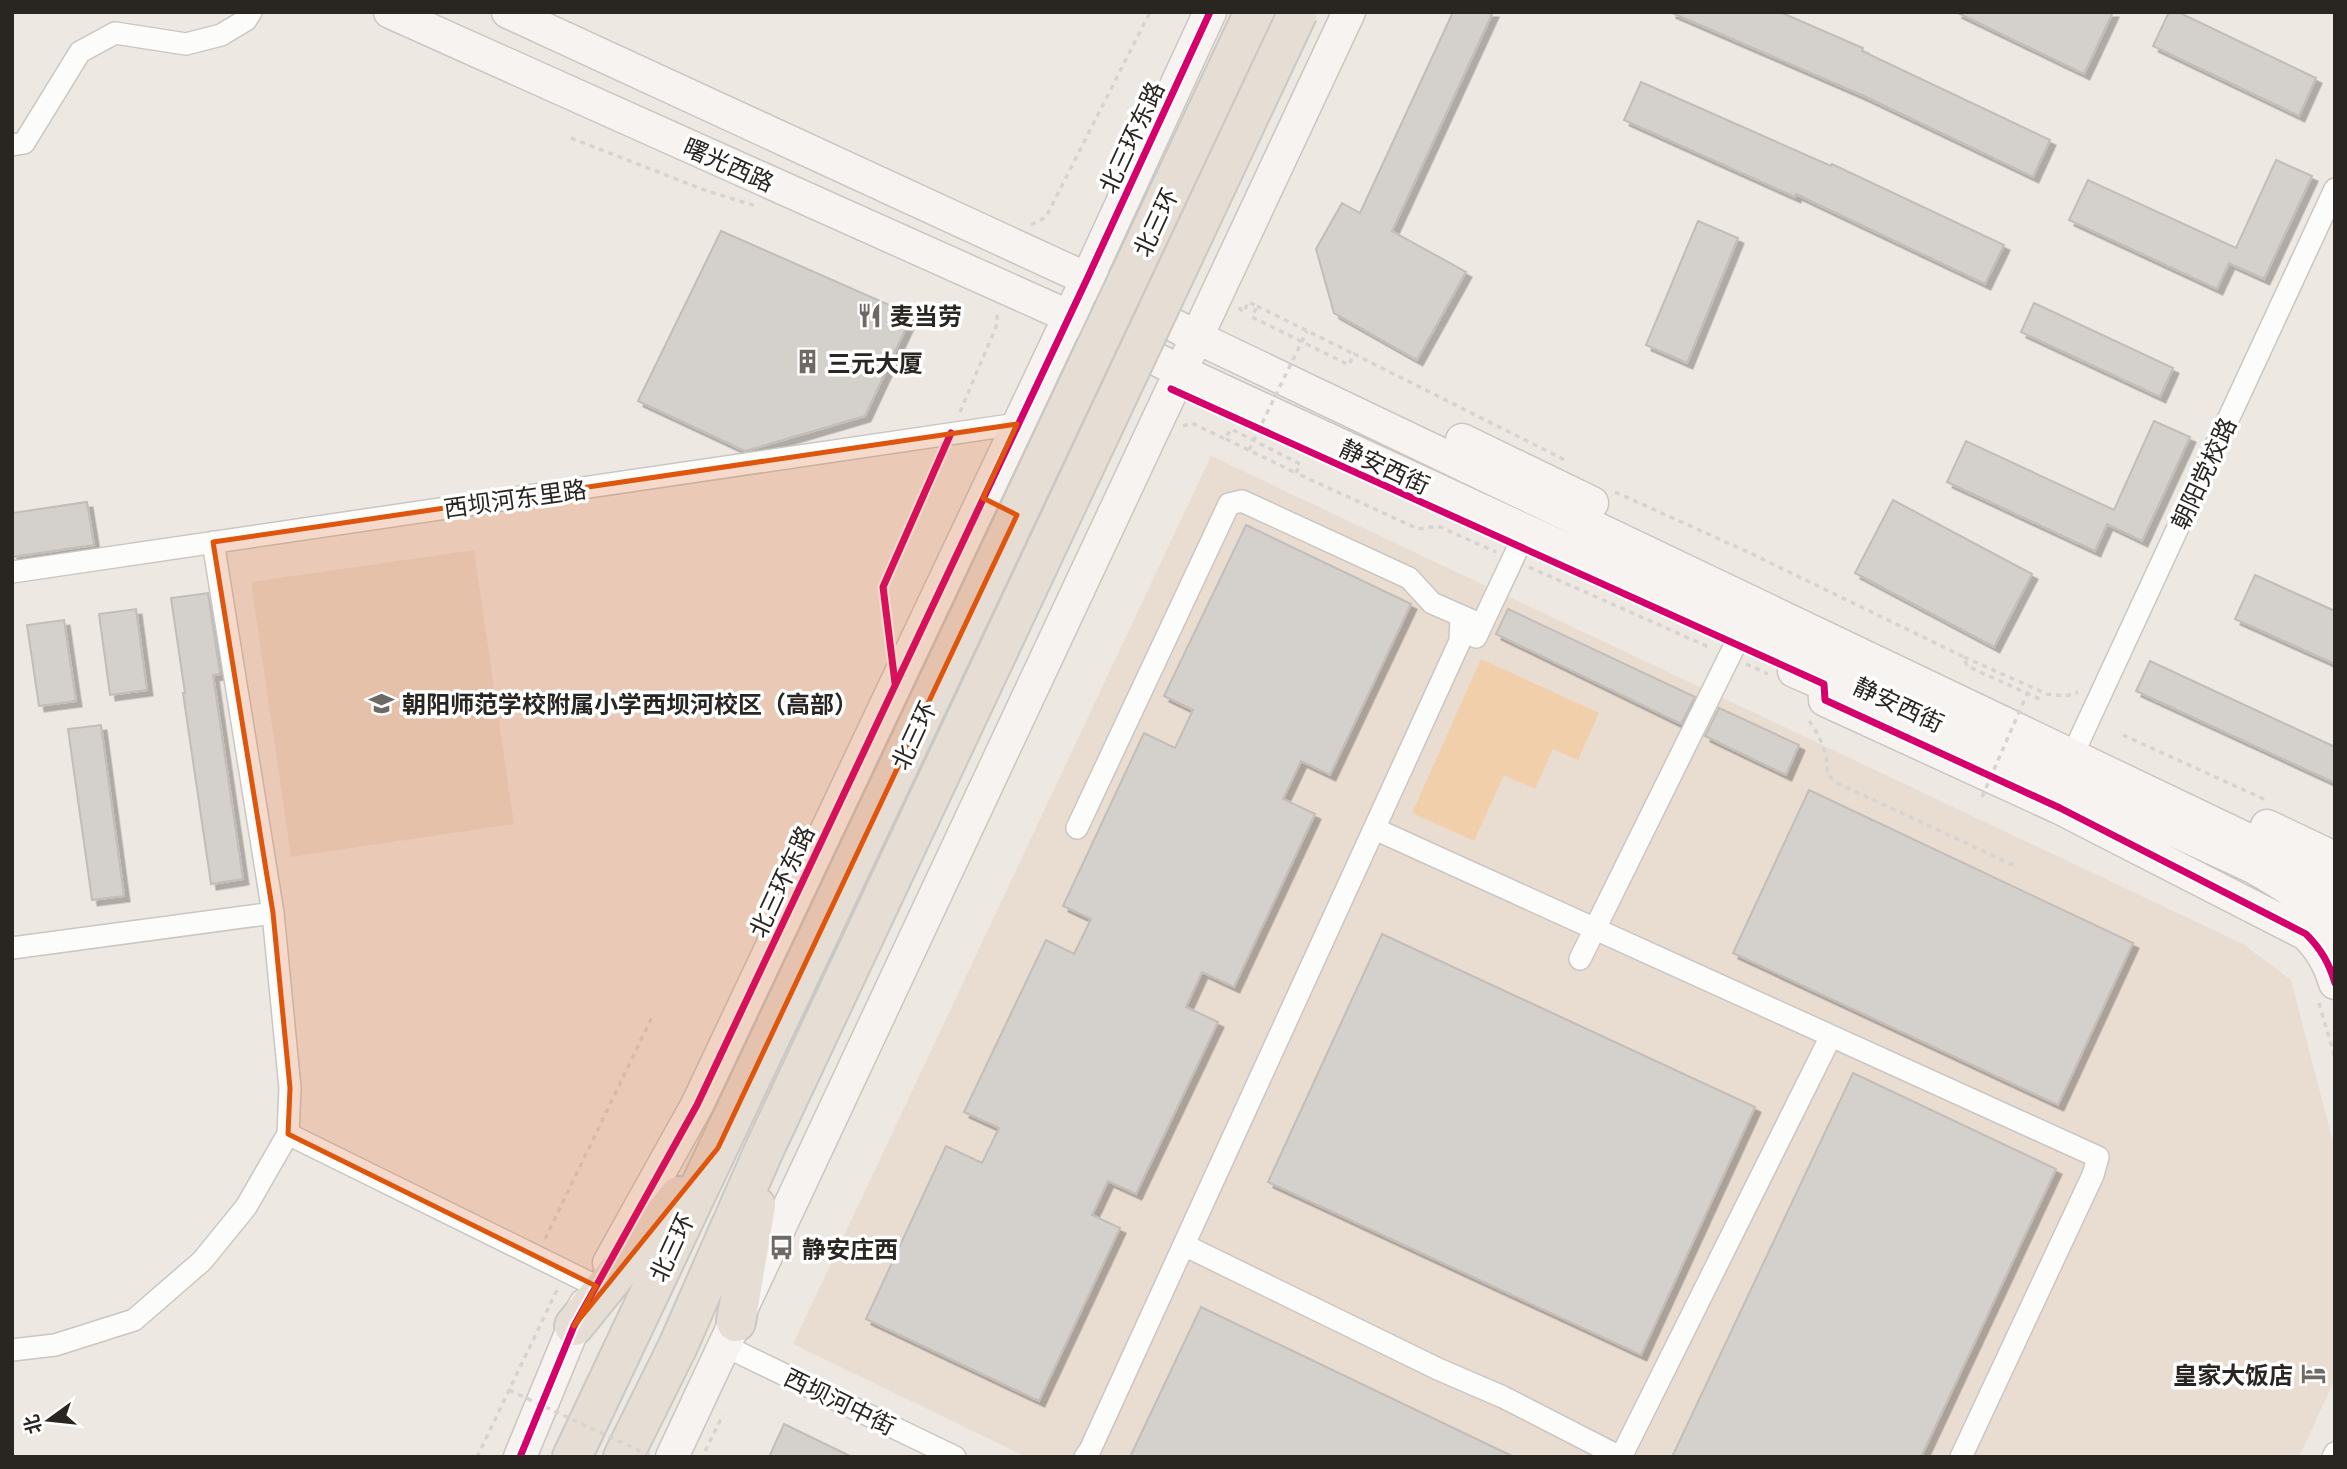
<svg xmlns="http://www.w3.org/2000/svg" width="2347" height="1469" font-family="'Noto Sans','Noto Sans SC',sans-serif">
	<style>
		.built { fill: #e9dcd1 }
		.green { fill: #f2cfab }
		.building { fill: #d4d0cb; stroke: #c2bdb9; stroke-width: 2; filter: url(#shadow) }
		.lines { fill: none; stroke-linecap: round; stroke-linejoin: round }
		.street-casing { stroke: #cbc6c2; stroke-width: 24 }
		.secondary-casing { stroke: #cbc6c2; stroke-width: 35 }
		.highway-casing { stroke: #cac7c4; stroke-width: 42 }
		.path { stroke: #d6d4d2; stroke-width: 3.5; stroke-dasharray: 5 5; stroke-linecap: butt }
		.street { stroke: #fcfcfb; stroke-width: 21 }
		.secondary { stroke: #f6f3f0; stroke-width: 32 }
		.highway { stroke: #e6ded5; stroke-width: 38 }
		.highway-bridge-casing { stroke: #cac7c4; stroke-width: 42; stroke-linecap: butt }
		.path-bridge { stroke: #d6d4d2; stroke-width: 3.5; stroke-dasharray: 5 5; stroke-linecap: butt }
		.highway-bridge { stroke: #e6ded5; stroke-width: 38 }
		.cycleway-casing { stroke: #fff; stroke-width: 11 }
		.cycleway { stroke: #d6006c; stroke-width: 7 }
		.marked { fill: #de560d; fill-opacity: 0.2; stroke: #de560d; stroke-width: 5; stroke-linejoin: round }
		.labels { text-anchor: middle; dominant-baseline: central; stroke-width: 7; stroke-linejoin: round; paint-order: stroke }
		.street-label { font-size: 24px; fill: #292521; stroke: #fff }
		.poi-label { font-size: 24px; font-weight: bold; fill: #292521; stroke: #fff; text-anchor: start }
	</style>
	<defs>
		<filter id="shadow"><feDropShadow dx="5.5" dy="5.5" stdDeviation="0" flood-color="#0004"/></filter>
	</defs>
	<rect width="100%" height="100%" fill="#eee8e2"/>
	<path class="built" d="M1211,456L2243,944L2291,980L2335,1150V1379L2299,1457H1027L793,1344Z
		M474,550L514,824L291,857L251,582Z"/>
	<path class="green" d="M1481,659L1599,713L1578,760L1553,749L1535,789L1504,775L1474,841L1412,813Z"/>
	<path class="building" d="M1453,12H1493L1392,231L1466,272L1417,360L1334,313L1316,249L1342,203L1360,213Z
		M1670,12H1780L1863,48L1862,51L2050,140L2033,177L1864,96Z
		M1956,12H2113L2084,74Z
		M2169,12H2178L2316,78L2299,116L2153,46Z
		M1641,82L1831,166L1832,164L2004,245L1985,284L1796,194L1795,197L1624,120Z
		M2276,160L2312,176L2264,279L2229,263L2217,289L2069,220L2088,180L2236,248Z
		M1698,221L1738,238L1687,363L1646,345Z
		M721,231L912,315L865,416L745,451L638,401Z
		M2034,303L2173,368L2160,397L2021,332Z
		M2154,421L2190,437L2142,541L2107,524L2095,551L1947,482L1966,441L2114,510Z
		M1893,500L2032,574L1994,647L1855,573Z
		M87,502L94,545L12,557V513Z
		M1246,525L1411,604L1330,775L1301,761L1283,799L1315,814L1234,987L1202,972L1186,1007L1218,1022L1136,1194L1108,1181L1092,1215L1120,1228L1039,1401L866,1319L946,1146L982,1163L999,1128L964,1112L1046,940L1074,954L1091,919L1063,906L1144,733L1175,748L1193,710L1164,696Z
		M2255,575L2335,611V664L2235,619Z
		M208,593L220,674L213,675L243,879L211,884L183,693H185L171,598Z
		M136,609L147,690L110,695L99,614Z
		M1508,609L1695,697L1681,724L1496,634Z
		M64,620L76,701L39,706L27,625Z
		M2150,661L2335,747V783L2136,691Z
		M1719,708L1799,745L1786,775L1705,736Z
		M101,725L124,896L92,900L68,729Z
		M1809,790L2133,943L2058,1105L1733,953Z
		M1382,934L1755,1107L1641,1355L1268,1182Z
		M1853,1073L2056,1169L1921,1457H1672Z
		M1201,1307L1514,1457H1130Z
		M784,1424L852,1457H769Z"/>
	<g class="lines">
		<defs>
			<path id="street" d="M12,145L24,143L80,52L115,33L186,44L221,35L246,20L251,12
				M213,542L273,913L290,1088L288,1134
				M12,572L1017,424
				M1476,637L1526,531
				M2072,756L2335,189
				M1077,828L1229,504L1242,501L1409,578L1432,603L1482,625
				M1375,829L2098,1157L2093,1175L1961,1457
				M12,948L273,913
				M1580,959L1742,631
				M1184,1245L1438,1369L1503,1397L1620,1457
				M725,1346L955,1457
				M12,1350L55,1345L134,1320L202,1261L246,1207L288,1134L596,1286
				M1085,1457L1090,1450L1460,641L1461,616
				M1621,1457L1831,1036
				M2333,1457L2335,1453"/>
			<path id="secondary" d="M390,12L1068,316L1180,371L2251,866C2284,884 2316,904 2335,937
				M508,12L1087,279L1196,337L2282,856L2312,875L2335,895
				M1462,440L1592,503
				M1794,671L1824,684L1825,700L2060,808L2306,934C2321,949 2329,963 2335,983
				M2267,826L2326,854L2335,861
				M609,1263L697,1105L1087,279L1210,12
				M520,1457L574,1326L585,1305
				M672,1457L1349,12"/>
			<path id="highway" d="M736,1322L756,1206
				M574,1326L679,1196
				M572,1457L910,742
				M623,1457L678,1346L765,1148L947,760"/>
		</defs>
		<use href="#street" class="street-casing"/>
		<use href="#secondary" class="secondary-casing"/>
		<use href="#highway" class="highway-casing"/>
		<path class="path" d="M571,138L707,191L759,207
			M1031,225L1046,217L1150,12
			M1257,306L1354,354
			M1240,307V309L1244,312L1248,302L1257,306L1252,317L1349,365L1354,354L1565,460
			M960,412L998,322L996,312
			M1183,426L1192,423L1225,439L1231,429L1300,464L1296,473L1418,529L1438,526L1496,552
			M1226,439L1296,473
			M1615,492L1748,552L1964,657L1967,666L2044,701
			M1529,567L1711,648
			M1964,657L2047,694L2066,696L2078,692
			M1746,664L1768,674
			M1809,721C1820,735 1829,757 1827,774L1837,783L2015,866
			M2123,735L2266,800
			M2319,1003L2335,1058
			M545,1239L653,1015
			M705,1451L723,1415
			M477,1457L558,1288"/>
		<use href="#street" class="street"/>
		<use href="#secondary" class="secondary"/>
		<use href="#highway" class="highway"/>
		<defs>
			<path id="highway-bridge" d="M910,742L1254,12
				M947,760L1298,12"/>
		</defs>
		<use href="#highway-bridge" class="highway-bridge-casing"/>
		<path class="path-bridge" d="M1249,450L1307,331
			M1982,797L2030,687
			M509,1390L653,1457"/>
		<use href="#highway-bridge" class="highway-bridge"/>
		<defs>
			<path id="cycleway" d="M1171,389L1824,684L1825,700L2060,808L2306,934C2321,949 2329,963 2335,983
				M895,683L883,587L951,433
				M520,1457L574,1326L697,1105L1087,279L1210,12"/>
		</defs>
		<use href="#cycleway" class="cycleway-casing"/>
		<use href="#cycleway" class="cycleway"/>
	</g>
	<path class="marked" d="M1017,424L983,498L1017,515L718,1148L574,1326L596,1286L288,1134L290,1088L273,913L213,542Z"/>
	<defs>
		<symbol id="restaurant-bare" viewBox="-9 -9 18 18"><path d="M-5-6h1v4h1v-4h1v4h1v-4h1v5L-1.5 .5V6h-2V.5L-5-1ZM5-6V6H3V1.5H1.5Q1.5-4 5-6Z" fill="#6e6965" stroke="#fff" stroke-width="2.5" paint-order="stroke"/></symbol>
		<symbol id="building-bare" viewBox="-9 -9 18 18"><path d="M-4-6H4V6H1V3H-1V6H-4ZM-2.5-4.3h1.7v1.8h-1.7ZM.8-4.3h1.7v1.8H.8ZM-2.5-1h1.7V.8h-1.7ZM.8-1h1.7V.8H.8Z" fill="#6e6965" stroke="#fff" stroke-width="2.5" paint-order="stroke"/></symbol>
		<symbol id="school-bare" viewBox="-9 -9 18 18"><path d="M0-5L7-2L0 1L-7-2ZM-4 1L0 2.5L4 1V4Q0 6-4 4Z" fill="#6e6965" stroke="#fff" stroke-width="2.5" paint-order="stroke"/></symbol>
		<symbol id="bus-bare" viewBox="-9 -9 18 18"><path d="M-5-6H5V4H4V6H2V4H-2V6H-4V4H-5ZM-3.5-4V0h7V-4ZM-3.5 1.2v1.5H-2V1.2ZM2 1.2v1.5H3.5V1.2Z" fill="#6e6965" stroke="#fff" stroke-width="2.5" paint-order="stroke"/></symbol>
		<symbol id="hotel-bare" viewBox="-9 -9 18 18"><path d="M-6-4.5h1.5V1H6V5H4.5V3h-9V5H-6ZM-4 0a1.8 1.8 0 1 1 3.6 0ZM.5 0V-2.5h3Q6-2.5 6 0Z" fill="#6e6965" stroke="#fff" stroke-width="2.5" paint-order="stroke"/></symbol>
	</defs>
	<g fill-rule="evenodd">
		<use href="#restaurant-bare" x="852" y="298" width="35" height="35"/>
		<use href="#building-bare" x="790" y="344" width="35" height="35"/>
		<use href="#school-bare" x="364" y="686" width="35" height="35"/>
		<use href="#bus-bare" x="764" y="1230" width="35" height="35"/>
		<use href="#hotel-bare" x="2296" y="1356" width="35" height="35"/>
	</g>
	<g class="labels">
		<g class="street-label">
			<text transform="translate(1131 137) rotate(-65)">北三环东路</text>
			<text transform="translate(729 164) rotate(24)">曙光西路</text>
			<text transform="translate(1155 222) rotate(-65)">北三环</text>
			<text transform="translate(1385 466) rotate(25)">静安西街</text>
			<text transform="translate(2203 473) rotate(-65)">朝阳党校路</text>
			<text transform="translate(515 498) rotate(-8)">西坝河东里路</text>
			<text transform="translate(1899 704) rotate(25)">静安西街</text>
			<text transform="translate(913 735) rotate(-65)">北三环</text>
			<text transform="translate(781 881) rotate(-65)">北三环东路</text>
			<text transform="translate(671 1247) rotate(-65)">北三环</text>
			<text transform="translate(840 1401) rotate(26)">西坝河中街</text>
		</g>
		<g class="poi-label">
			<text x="890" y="315">麦当劳</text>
			<text x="827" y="362">三元大厦</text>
			<text x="402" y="703">朝阳师范学校附属小学西坝河校区（高部）</text>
			<text x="802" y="1248">静安庄西</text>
			<text x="2293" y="1374" text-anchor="end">皇家大饭店</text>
		</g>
	</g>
	<rect width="2347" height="1469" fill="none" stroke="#292521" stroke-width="28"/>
	<g transform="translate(49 1420) rotate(255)" stroke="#ffffff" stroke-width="5" paint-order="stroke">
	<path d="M0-5L12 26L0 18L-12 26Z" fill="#292521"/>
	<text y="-10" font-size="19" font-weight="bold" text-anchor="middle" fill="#292521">北</text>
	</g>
</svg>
